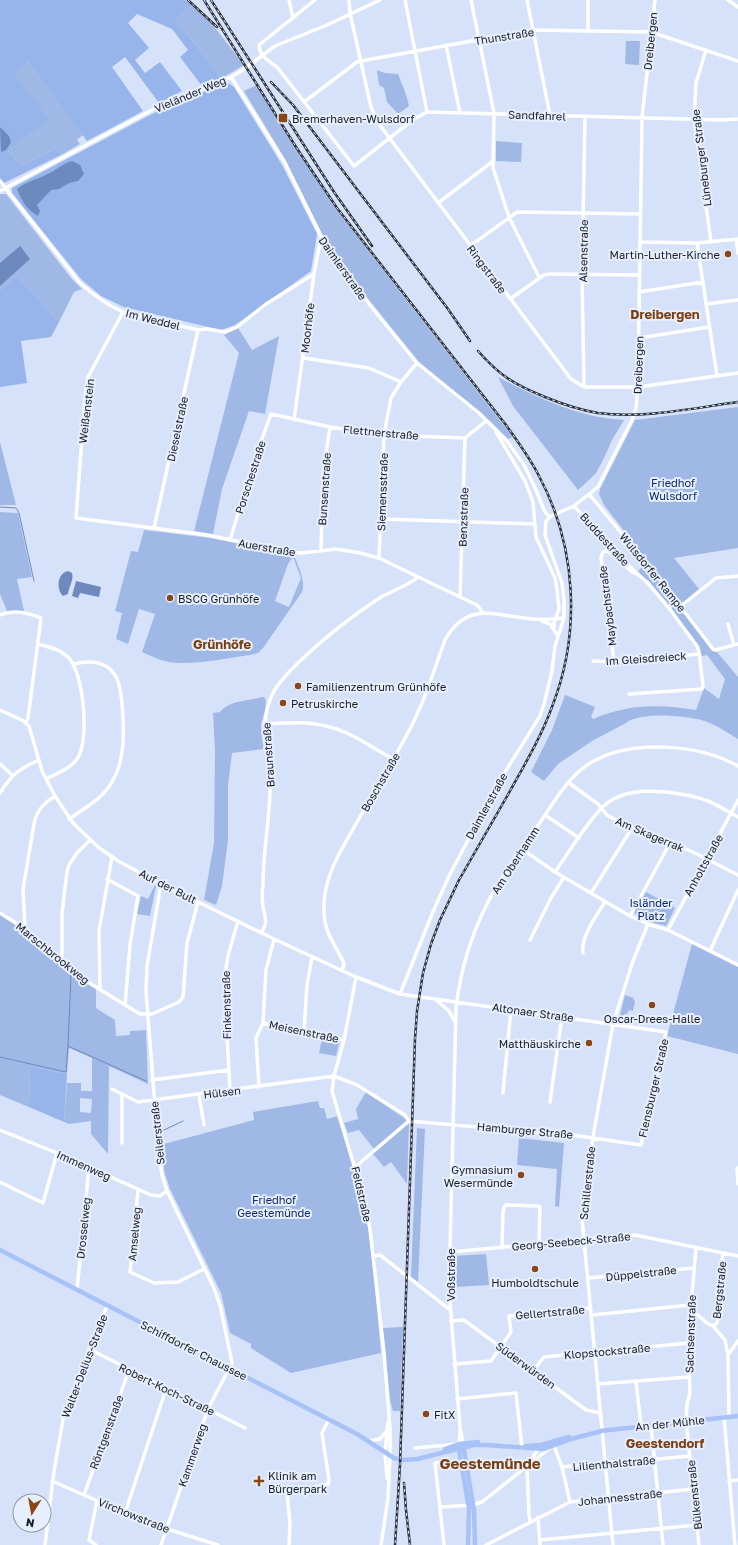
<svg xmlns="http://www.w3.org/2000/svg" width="738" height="1545" font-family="'Golos Text',sans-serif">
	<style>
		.green { fill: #a0b8e6; fill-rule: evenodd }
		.forest { fill: #97b4eb }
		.water { fill: #6d89be }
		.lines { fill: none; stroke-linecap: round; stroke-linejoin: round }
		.stream { stroke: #6d89be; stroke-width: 1 }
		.minor { stroke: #fff; stroke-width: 3.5 }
		.major { stroke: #a8c2f7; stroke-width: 4.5 }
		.rail-casing { stroke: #2d323c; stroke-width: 2.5 }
		.rail { stroke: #e7effd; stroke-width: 1; stroke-dasharray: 3; stroke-linecap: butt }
		.poi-dot { fill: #894715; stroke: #e7effd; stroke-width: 1.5 }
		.labels { text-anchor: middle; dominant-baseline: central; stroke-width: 4; stroke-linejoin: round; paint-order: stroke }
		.street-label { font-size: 11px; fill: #181c24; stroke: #e7effd }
		.poi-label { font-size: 11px; fill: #181c24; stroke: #e7effd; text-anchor: start }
		.park-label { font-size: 11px; fill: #0c2868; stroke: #e7effd }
		.quarter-label { font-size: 13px; font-weight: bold; fill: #7b3f11; stroke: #e7effd }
		.district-label { font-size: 15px; font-weight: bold; fill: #7b3f11; stroke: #e7effd }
	</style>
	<rect width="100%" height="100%" fill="#d6e2f9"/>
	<path class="green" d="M192,5L212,24L244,65L222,78L175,19Z
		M626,41H640L639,65L625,64Z
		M28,62L83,135L77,140L80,144L61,155L57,148L21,166L8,151L48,119L12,73Z
		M377,70L385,73L398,74C402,85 407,95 409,106L398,114L387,102L384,88L379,85Z
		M257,85L335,208L513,437L508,439L491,422L419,362L370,301L324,238L285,159L244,91Z
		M496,141L522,143L521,162L496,161Z
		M0,194H6L71,278L82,289L74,292L59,322L17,275L0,290Z
		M238,328L252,350L279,336L265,414L249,411L222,489L213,534L194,531L239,353L224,335Z
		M498,377C528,393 560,408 593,416C603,418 614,419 624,420L612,440L603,460L596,473L589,480L578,490L513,406Z
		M738,407V548L674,558L699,589L679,606L712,651L717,652L738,677V739C728,733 716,725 705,721C688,716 640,711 626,723L592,741L558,764L544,781L531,772L552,730L565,695L595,707L591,717L593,719C628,704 658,704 696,710L704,688L719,699L725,679L707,655L702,656L699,646L669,607L638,571L648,562L604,505L599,494L600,489L635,420Z
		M0,442L16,505H0Z
		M0,512L18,513L32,577L17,579L24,611H7L0,594Z
		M144,530L211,538L294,555C298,566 306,581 302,592L263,648L258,653L250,655C228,658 190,666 169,662C159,660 151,656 142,652L155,614L139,609L128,644L116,639L122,613L115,611L131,551L138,552ZM293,557L301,578L289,607L275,601L288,564Z
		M262,697L265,698C268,705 262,718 261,726C261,734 262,741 264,749L232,753L228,785V840L222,886L216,905L204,900L214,843L215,751L213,713L220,712C229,700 248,701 262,697Z
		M155,885L156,886L150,916L137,914L141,896L148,899Z
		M646,892L675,908L666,926L654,923L634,913Z
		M0,915L22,929L73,974L96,989V1008L115,1020L116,1036L130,1035V1031L146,1030L148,1084L109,1066L108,1154L91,1134V1121L69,1124L64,1122L67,1083H81V1091H92V1058L69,1048L67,1074L30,1066L29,1107L0,1095ZM80,1098L92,1099L91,1113L80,1112Z
		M692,944L738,967V1054L667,1036Z
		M625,995L634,998L633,1000L635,1001L633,1011L629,1010L627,1014H624L623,1016L620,1015Z
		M322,1039L339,1043L336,1056L319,1053Z
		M366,1092L407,1120L374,1149L359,1130L348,1133L344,1123L358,1119L356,1109Z
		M318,1101L320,1108H324L327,1119L337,1116C349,1153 363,1190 368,1228C374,1270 377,1312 381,1353L291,1373L251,1348V1344L230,1333L221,1293L170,1189L165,1174L160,1145L254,1120L253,1112Z
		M409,1123L407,1184L391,1162L384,1167L373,1154Z
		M417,1128L425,1129L418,1282L411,1277Z
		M519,1138L564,1143L559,1207L555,1206L557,1169L517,1165Z
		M486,1254L489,1285L455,1287L453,1256Z
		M403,1327L400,1411H393L390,1400L383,1328Z"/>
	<path class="forest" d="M0,0H185L192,5L175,19L222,78L202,86L180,57L188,50L172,29L137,14L128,23L149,48L135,60L145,73L160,62L182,91L159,103L125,57L112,67L143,111L87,141L28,62L13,73L49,119L8,151L21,166L57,148L61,155L4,183L0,178Z
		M227,82L234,87L282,165L317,234L311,271L235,325L221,330L124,307L101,296L81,279L12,193V188L152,114Z
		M17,275L59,322L51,337L21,341L27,383L0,387V290Z
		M30,1066L67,1074L64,1122L29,1107Z"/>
	<path class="water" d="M0,127L9,136L11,142L6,150L1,152Z
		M72,161L80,165L84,174L78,181L69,183L59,189L51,190L37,205L40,211L38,216C27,210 21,200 17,189C28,180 43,178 55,170C61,166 65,163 72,161Z
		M20,246L30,259L0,286V263Z
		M68,571L72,573C74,580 69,586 68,594L63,596C56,590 57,573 68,571Z
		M76,581L101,587L99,597L80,593L78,598L72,596Z"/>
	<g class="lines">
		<path class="stream" d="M0,507L16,508L19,513L34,581
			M68,1046L71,975
			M0,1057L66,1072L68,1046L146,1081
			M160,1132L183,1121"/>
		<path class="minor" d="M289,0L293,18
			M315,0L259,45C260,57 268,60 277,67L354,166L414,119L427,112L723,120L738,119
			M349,0L350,13L371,107L379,124L571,379L584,387H638L738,373
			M405,0L427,112
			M471,0L494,113L493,168L509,217L539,277
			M527,0L550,115
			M728,0L738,7
			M588,31V0
			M446,45L460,113
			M706,50L696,83L694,119L711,242
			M231,77L285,163L321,236L369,304L417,363L479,413L507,441L524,465L536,490L544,510L549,517
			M304,102L357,62L361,61L533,30L651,32L738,61
			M0,181L80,283C93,295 108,305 123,312L198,330L207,329L225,332L237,327L266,304L314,274
			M0,191L152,110L231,77L243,70L275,46L327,25L380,0
			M438,203L492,162
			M736,239L738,253
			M640,242L697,243L738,239
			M697,243L717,376
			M470,246L517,212L641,214
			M639,292L703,282
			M510,299L544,275L550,274L640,275
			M706,304L738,300
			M123,312L88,377L85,397L76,518L207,535L288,552L302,553L336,549L360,553L379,558L435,585L477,605L483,613
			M639,338L709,327
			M304,358L369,368L401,382
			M584,387L582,274L585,116
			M294,420L314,274L321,237
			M496,432L525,481L533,502L536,537L555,578L557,589L559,609L554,623V628
			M589,494L653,571L713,649L715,650L738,644
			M574,506L636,573L647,582L669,608L697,646L699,652L703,686L702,689L629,694
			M381,519L535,524
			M154,528L198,330
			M230,540L254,461L271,414L330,427L384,435L465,438L486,421
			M321,550L323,473L330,427
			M379,558L384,435L391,398L401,382L417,363
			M460,597L465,438
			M681,606L716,578L738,576
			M0,615C14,609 28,613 41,618L28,718L26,722
			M542,621L550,624L558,636
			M728,624L734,645
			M38,644C48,647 60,649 68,657C84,672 90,742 77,759C70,769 56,774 46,779
			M593,661L614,662L699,654
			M614,662L601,557L603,552L608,551L632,572L635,573
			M0,710L22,720L29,726L42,771L55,796L73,823L98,847L118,861L161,884L274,939L356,977L400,994L666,1032L641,1145L572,1135L409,1121
			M264,724C285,723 306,721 326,726C350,731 372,748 393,759
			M0,764L12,775
			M569,783L598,804L607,815L622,823L693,852L738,875
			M0,793C11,775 20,768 39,760
			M545,815L579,838
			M69,819C85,808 104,798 113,780C117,773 120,765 121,757C125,741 124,689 115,675C106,661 89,660 74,664
			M522,849L555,872L630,916L648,924L668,930L738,965
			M555,872C569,852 582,830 598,812C604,804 614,798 623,795C644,787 687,793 708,801C718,805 728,812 738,817
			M107,879L138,896L130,945L125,1005
			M161,884L147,966L146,991L159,1157L162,1175L167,1191L213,1286L220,1305L232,1363L208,1409L161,1545
			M591,893L632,828
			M0,913L25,929L74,973L86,981L140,1014H152L179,1002L183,997L187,943L198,902
			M630,916L670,843
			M25,929L23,889L34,824C37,810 43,804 55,796
			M668,930L738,800
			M261,933C263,930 264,927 265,925C267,919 264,912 263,907C262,900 262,892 263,885C263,854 269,823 270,792C271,757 256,727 273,693C279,681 290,671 300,661C325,637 352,616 381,597C390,592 413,583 418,577
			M530,940L551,898L564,877
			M710,951L738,890
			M583,953C580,938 597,915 605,902
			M62,962V913L67,872L69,865L77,853L90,840
			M342,970L344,965L343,961C332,939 323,932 324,904C325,872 346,842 361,815C376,789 391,764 405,738C423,707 433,673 445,640C468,599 498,617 533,619C544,620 554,619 564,618
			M356,977L344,1040L334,1076L332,1091L365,1203L370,1229L384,1353L390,1428V1456L388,1498L381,1545
			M100,990L99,931L112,857
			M400,994L432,914L449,876L500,780L540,716L544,704L552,671L555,646L564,618V600L562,583L545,535L546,521L551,516L574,506L598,487L632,420L636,408L638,382L642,118L655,0
			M435,999L449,1011L455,1022
			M263,1023L344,1040
			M304,1031L307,985L312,957
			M152,1080L229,1070
			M259,1087L256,1038L263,1023L266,970L274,939
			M112,1089L138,1102L334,1076L357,1085L405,1115L409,1121
			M230,1090L224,981L228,956L238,921
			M503,1093L511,1009
			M122,1094V1143
			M199,1095L204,1125
			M550,1102L562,1016
			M0,1130L57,1153L151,1195L160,1196L167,1191
			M355,1167L409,1121
			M737,1168L738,1184
			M0,1182L43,1203L57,1153
			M138,1190L130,1272L154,1283L178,1282L204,1269
			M502,1248L503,1212L504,1207L506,1205L538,1206L540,1207L539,1244
			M696,1248L688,1343L690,1393L687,1404L686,1421L699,1545
			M450,1252L635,1235L738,1256
			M373,1256L380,1255L449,1309
			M588,1278L694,1268
			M77,1290L89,1167
			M691,1311L694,1312L707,1323L713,1326L725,1340L728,1355L729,1417
			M592,1315L690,1305
			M451,1321L464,1320L586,1410L601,1413
			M713,1326L717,1323L718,1317L716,1312L723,1253
			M89,1349L245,1428
			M728,1355L738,1341
			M454,1364L491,1361L511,1332L509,1316L591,1308
			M533,1371L544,1357L688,1343
			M636,1381L641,1426
			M598,1384L689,1377
			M457,1399L516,1393L522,1448
			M724,1417L735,1545
			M651,1425L663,1545
			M369,1441L380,1439L386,1432
			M463,1443L460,1427L449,1289L456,1009C460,972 471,935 488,902C502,874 522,849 539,824C554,802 569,775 592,762C632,739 698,744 738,766
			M554,1446L562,1467L570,1502
			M415,1448L459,1444L460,1430
			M442,1462L435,1463L444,1545
			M529,1463L539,1448
			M527,1467L529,1514L530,1521
			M562,1467L655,1458L658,1459L690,1456
			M387,1478L385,1453L388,1422
			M52,1481L125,1513L167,1529L218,1545
			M729,1481L738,1480
			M84,1495L129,1370
			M441,1507L473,1505L482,1502L550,1448
			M125,1513L166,1389
			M538,1517L540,1545
			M540,1540L697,1525
			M45,1545L54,1471L64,1414L107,1306
			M96,1545L89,1540L97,1501
			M289,1545L290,1524L287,1493L328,1484L329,1480L322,1433L329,1419
			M486,1545L570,1502L693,1489
			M613,1545L582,1219L593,1137L613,1024L633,961L648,924"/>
		<path class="major" d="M0,1250L357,1434L394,1458L403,1460L417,1459L474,1445H486L544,1449L571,1439L602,1431
			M600,1431L738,1416
			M463,1444L474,1510L475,1545
			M459,1445L460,1456L469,1508L468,1545
			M526,1446L541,1445L569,1437
			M445,1449L459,1444L478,1442"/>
		<defs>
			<path id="rail" d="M188,0L217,27
				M204,0L296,147L337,208L506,425C518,442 530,458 539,476C577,547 581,633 552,707C541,737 525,764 510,791C493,821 476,850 459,880L440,920L431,944L423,973L417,1011L415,1039L400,1465L395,1545
				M211,0L334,192L372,246
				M271,82L293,105L448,309L470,341
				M478,351C500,376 515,385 545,397C562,404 580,410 598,413C642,419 694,408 738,402
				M404,1483L406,1510L410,1545"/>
		</defs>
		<use href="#rail" class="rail-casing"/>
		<use href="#rail" class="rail"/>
	</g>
	<g class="poi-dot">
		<rect x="278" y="113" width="10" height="10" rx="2"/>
		<circle cx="728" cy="254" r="4"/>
		<circle cx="170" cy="598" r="4"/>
		<circle cx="298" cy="686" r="4"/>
		<circle cx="283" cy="703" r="4"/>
		<circle cx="652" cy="1005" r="4"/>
		<circle cx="589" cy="1043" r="4"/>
		<circle cx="521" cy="1175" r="4"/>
		<circle cx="535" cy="1269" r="4"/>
		<circle cx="426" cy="1414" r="4"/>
		<path d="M257 1475h4v4h4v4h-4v4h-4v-4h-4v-4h4z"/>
	</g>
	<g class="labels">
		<g class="street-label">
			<text transform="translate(504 36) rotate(-9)">Thunstraße</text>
			<text transform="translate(650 41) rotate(-84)">Dreibergen</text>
			<text transform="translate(190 94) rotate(-23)">Vieländer Weg</text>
			<text transform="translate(537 115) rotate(2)">Sandfahrel</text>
			<text transform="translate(701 158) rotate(-97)">Lüneburger Straße</text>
			<text transform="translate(583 251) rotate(-89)">Alsenstraße</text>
			<text transform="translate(343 268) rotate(55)">Daimlerstraße</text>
			<text transform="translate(487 269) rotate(53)">Ringstraße</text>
			<text transform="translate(153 319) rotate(14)">Im Weddel</text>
			<text transform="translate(307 328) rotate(-83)">Moorhöfe</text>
			<text transform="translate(638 365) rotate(-88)">Dreibergen</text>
			<text transform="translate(86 411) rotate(-83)">Weißenstein</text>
			<text transform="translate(177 429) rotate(-78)">Dieselstraße</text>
			<text transform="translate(381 432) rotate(5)">Flettnerstraße</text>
			<text transform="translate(250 477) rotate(-72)">Porschestraße</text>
			<text transform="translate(324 489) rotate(-86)">Bunsenstraße</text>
			<text transform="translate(382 492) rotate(-88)">Siemensstraße</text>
			<text transform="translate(463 517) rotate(-88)">Benzstraße</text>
			<text transform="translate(605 539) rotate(48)">Buddestraße</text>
			<text transform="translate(267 547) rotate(10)">Auerstraße</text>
			<text transform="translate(653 572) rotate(51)">Wulsdorfer Rampe</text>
			<text transform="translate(607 606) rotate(-97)">Maybachstraße</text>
			<text transform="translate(646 658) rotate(-4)">Im Gleisdreieck</text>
			<text transform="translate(268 755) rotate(-94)">Braunstraße</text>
			<text transform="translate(380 782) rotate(-60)">Boschstraße</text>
			<text transform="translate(486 806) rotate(-61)">Daimlerstraße</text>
			<text transform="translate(650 834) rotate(23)">Am Skagerrak</text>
			<text transform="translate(515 860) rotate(-57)">Am Oberhamm</text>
			<text transform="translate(703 865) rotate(-61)">Anholtstraße</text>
			<text transform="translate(168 886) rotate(27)">Auf der Bult</text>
			<text transform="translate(53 953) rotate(39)">Marschbrookweg</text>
			<text transform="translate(226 1005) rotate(-91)">Finkenstraße</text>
			<text transform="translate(533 1012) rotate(8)">Altonaer Straße</text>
			<text transform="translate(304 1031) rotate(12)">Meisenstraße</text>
			<text transform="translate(653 1088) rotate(-77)">Flensburger Straße</text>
			<text transform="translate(222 1092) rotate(-7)">Hülsen</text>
			<text transform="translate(525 1130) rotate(5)">Hamburger Straße</text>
			<text transform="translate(157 1133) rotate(-96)">Seilerstraße</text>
			<text transform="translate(84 1165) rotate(24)">Immenweg</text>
			<text transform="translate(587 1183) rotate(-84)">Schillerstraße</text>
			<text transform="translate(362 1194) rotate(77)">Feldstraße</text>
			<text transform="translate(83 1228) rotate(-84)">Drosselweg</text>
			<text transform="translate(134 1234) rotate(-85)">Amselweg</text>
			<text transform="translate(571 1241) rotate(-5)">Georg-Seebeck-Straße</text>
			<text transform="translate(641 1273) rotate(-6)">Düppelstraße</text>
			<text transform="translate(450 1275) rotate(-90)">Voßstraße</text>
			<text transform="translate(719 1290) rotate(-84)">Bergstraße</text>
			<text transform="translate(550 1312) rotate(-5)">Gellertstraße</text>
			<text transform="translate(690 1334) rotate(-88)">Sachsenstraße</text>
			<text transform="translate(194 1350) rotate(27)">Schiffdorfer Chaussee</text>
			<text transform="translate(607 1351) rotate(-5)">Klopstockstraße</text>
			<text transform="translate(526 1365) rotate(36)">Süderwürden</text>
			<text transform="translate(84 1366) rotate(-69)">Walter-Delius-Straße</text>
			<text transform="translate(167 1389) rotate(26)">Robert-Koch-Straße</text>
			<text transform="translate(670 1423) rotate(-6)">An der Mühle</text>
			<text transform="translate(106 1432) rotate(-70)">Röntgenstraße</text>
			<text transform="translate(192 1455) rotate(-71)">Kammerweg</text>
			<text transform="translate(614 1463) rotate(-5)">Lilienthalstraße</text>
			<text transform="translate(694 1495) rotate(-96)">Bülkenstraße</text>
			<text transform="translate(620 1497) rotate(-6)">Johannesstraße</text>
			<text transform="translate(134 1515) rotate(22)">Virchowstraße</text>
		</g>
		<g class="poi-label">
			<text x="292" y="118">Bremerhaven-Wulsdorf</text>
			<text x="720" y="254" text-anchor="end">Martin-Luther-Kirche</text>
			<text x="178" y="598">BSCG Grünhöfe</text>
			<text x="306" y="686">Familienzentrum Grünhöfe</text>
			<text x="291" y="703">Petruskirche</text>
			<text x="652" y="1018" text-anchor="middle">Oscar-Drees-Halle</text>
			<text x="581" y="1043" text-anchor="end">Matthäuskirche</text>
			<text x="513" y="1169" text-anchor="end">Gymnasium<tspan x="513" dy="13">Wesermünde</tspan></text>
			<text x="535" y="1282" text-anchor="middle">Humboldtschule</text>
			<text x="434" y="1414">FitX</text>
			<text x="268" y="1475">Klinik am<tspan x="268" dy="13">Bürgerpark</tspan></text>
		</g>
		<g class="park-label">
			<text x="673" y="482">Friedhof<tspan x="673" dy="13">Wulsdorf</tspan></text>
			<text x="651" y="902">Isländer<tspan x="651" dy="13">Platz</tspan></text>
			<text x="274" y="1199">Friedhof<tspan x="274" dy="13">Geestemünde</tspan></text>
		</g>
		<g class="quarter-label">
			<text x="665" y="314">Dreibergen</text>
			<text x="222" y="644">Grünhöfe</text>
			<text x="665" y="1443">Geestendorf</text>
		</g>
		<g class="district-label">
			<text x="490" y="1463">Geestemünde</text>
		</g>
	</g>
	<g transform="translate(32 1513) rotate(191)"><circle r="19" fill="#e7effd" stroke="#949ba6"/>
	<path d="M0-3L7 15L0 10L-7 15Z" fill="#894715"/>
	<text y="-6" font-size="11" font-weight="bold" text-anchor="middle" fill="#181c24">N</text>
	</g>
</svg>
